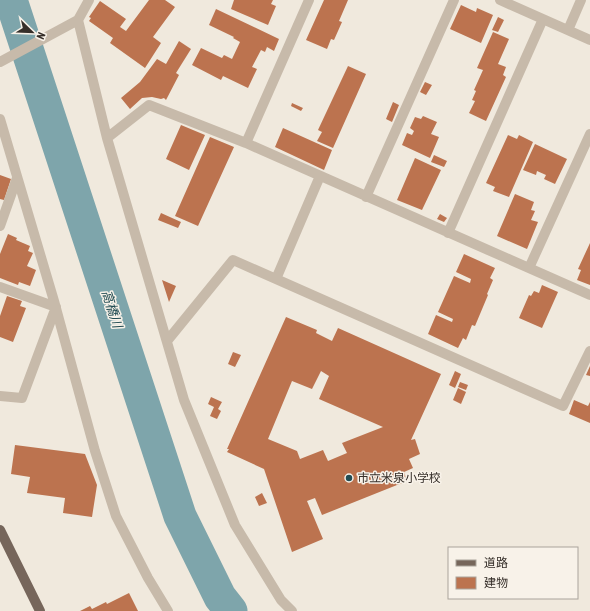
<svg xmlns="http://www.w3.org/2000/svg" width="590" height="611" font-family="'Asap Condensed','Noto Sans JP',sans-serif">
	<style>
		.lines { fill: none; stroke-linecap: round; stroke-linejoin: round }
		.river { stroke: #7ea5ab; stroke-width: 33 }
		.building { fill: #bc734f; fill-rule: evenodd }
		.minor { stroke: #c7baaa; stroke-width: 10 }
		.major { stroke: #76665b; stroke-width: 10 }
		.poi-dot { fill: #224c53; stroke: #f8f2e9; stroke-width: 1.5 }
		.labels { text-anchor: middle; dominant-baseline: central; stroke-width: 3; stroke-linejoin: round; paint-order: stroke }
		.poi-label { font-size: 12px; fill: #352e29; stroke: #f8f2e9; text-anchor: start }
		.water-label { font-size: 13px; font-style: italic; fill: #224c53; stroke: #f8f2e9 }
	</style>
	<rect width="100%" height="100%" fill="#f0e9dd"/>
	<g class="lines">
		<path class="river" d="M11,0L180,516L220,597L231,611"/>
	</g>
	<path class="building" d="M149,0H165L175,7L153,37L161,43L145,68L110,43L113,38L89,21L91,18L89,17L100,1L126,19L120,27L126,31Z
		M234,0H273L271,4L276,6L268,25L231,9Z
		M324,0H348L339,21L342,22L334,40L331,39L327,49L306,40Z
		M461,5L476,12L477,8L493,15L481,43L450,29Z
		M216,9L279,39L274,51L267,47L265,52L261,50L252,67L257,69L248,88L223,76L221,80L192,65L201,48L222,58L224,55L232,59L240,42L233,38L234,37L209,25Z
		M498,17L504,20L498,32L492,30Z
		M493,32L509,39L498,64L506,67L503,75L506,77L486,121L469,113L475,101L472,100L476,91L474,90L483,70L477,68Z
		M179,41L191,49L176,73L179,75L166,100L164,98L161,99L152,97L142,98L130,109L121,98L140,82L157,59L166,64Z
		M348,66L366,74L333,148L317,141L322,132L318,130Z
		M425,82L432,85L426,95L420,92Z
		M393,102L399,105L392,122L386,119Z
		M292,103L303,108L301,111L291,106Z
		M423,116L437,122L431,134L439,137L430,158L402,145L407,133L412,135L414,131L410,128L415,117L421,119Z
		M181,125L205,135L189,170L166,159Z
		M283,128L332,150L324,170L275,147Z
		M508,135L517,139L519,135L533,142L509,197L493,191L495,187L486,183Z
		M210,137L234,147L198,226L175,216Z
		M535,144L567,159L555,184L544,179L546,175L537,171L536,175L523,170Z
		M434,155L447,161L444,167L431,162Z
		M415,158L441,170L422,210L397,200Z
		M0,175L11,179L4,200L0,199Z
		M515,194L534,202L531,210L535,211L531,220L538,222L527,249L497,236Z
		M161,213L181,222L178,228L158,220Z
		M440,214L447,218L444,222L437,219Z
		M8,234L17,238L16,240L30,246L28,251L33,253L27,266L36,270L30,286L19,282L18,285L0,278V254Z
		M590,243V285L577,280L581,270L578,269Z
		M464,254L495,268L490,278L493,280L487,294L488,295L475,326L472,325L466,340L463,338L458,348L428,334L436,315L452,322L453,319L438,312L454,276L470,283L471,279L456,272Z
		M162,280L176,286L169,302Z
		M542,285L558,292L542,328L519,318L529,295L531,296L534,291L539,293Z
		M7,296L22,301L20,306L26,308L13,342L0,337V316Z
		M286,317L317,330L316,333L332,341L338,328L441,374L411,440L415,439L420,454L409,459L413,468L404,472L407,481L322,515L315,498L307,501L323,539L292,552L264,469L227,452L229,449H227ZM321,371L329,376L319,399L383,427L342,443L347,453L328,461L323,450L300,459L297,451L268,439L292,381L312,389Z
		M233,352L241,355L235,367L228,364Z
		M590,366V376L586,375Z
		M455,371L461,374L455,388L449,385Z
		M460,382L468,385L466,390L458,387Z
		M458,388L466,392L461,404L453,400Z
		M211,397L222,402L218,409L221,411L217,419L210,416L214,407L208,404Z
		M574,400L588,406L590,402V423L569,414Z
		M15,445L85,454L97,485L92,517L63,513L65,498L27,493L30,477L11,474Z
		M262,493L267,503L259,506L255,497Z
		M129,593L138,611H80L90,606L92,609L106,602L107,604Z"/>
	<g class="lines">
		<path class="minor" d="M500,0L590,40
			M78,20L107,138L184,400L235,525L281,600L292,611
			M568,30L581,0
			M0,62L78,20L89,0
			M0,119L54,301L95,451L116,516L148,578L168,611
			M107,138L149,105L246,143L590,295
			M246,143L309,0
			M366,197L454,0
			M0,226L17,178
			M448,233L543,19
			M529,268L590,134
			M276,279L320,176
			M0,287L56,307L22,398L0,396
			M167,341L233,260L563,406L590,351"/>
		<path class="major" d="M0,530L40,611"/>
	</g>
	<circle class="poi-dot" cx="349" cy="478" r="4"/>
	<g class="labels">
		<g class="poi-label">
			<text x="357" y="478">市立米泉小学校</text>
		</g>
		<g class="water-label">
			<text transform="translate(112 309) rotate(72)">高橋川</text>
		</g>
	</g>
	<rect x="448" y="547" width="130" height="52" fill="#f8f2e9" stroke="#aaa49c"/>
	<rect x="456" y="560" width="20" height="6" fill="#76665b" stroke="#aaa49c"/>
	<text x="484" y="567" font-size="12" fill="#352e29">道路</text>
	<rect x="456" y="577" width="20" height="12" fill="#bc734f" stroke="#aaa49c"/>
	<text x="484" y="587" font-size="12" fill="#352e29">建物</text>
	<g transform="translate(32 32) rotate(113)" stroke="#f8f2e9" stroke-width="3" paint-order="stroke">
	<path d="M0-3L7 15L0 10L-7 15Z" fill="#352e29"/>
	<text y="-6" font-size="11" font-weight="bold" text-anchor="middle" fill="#352e29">N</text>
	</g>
</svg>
